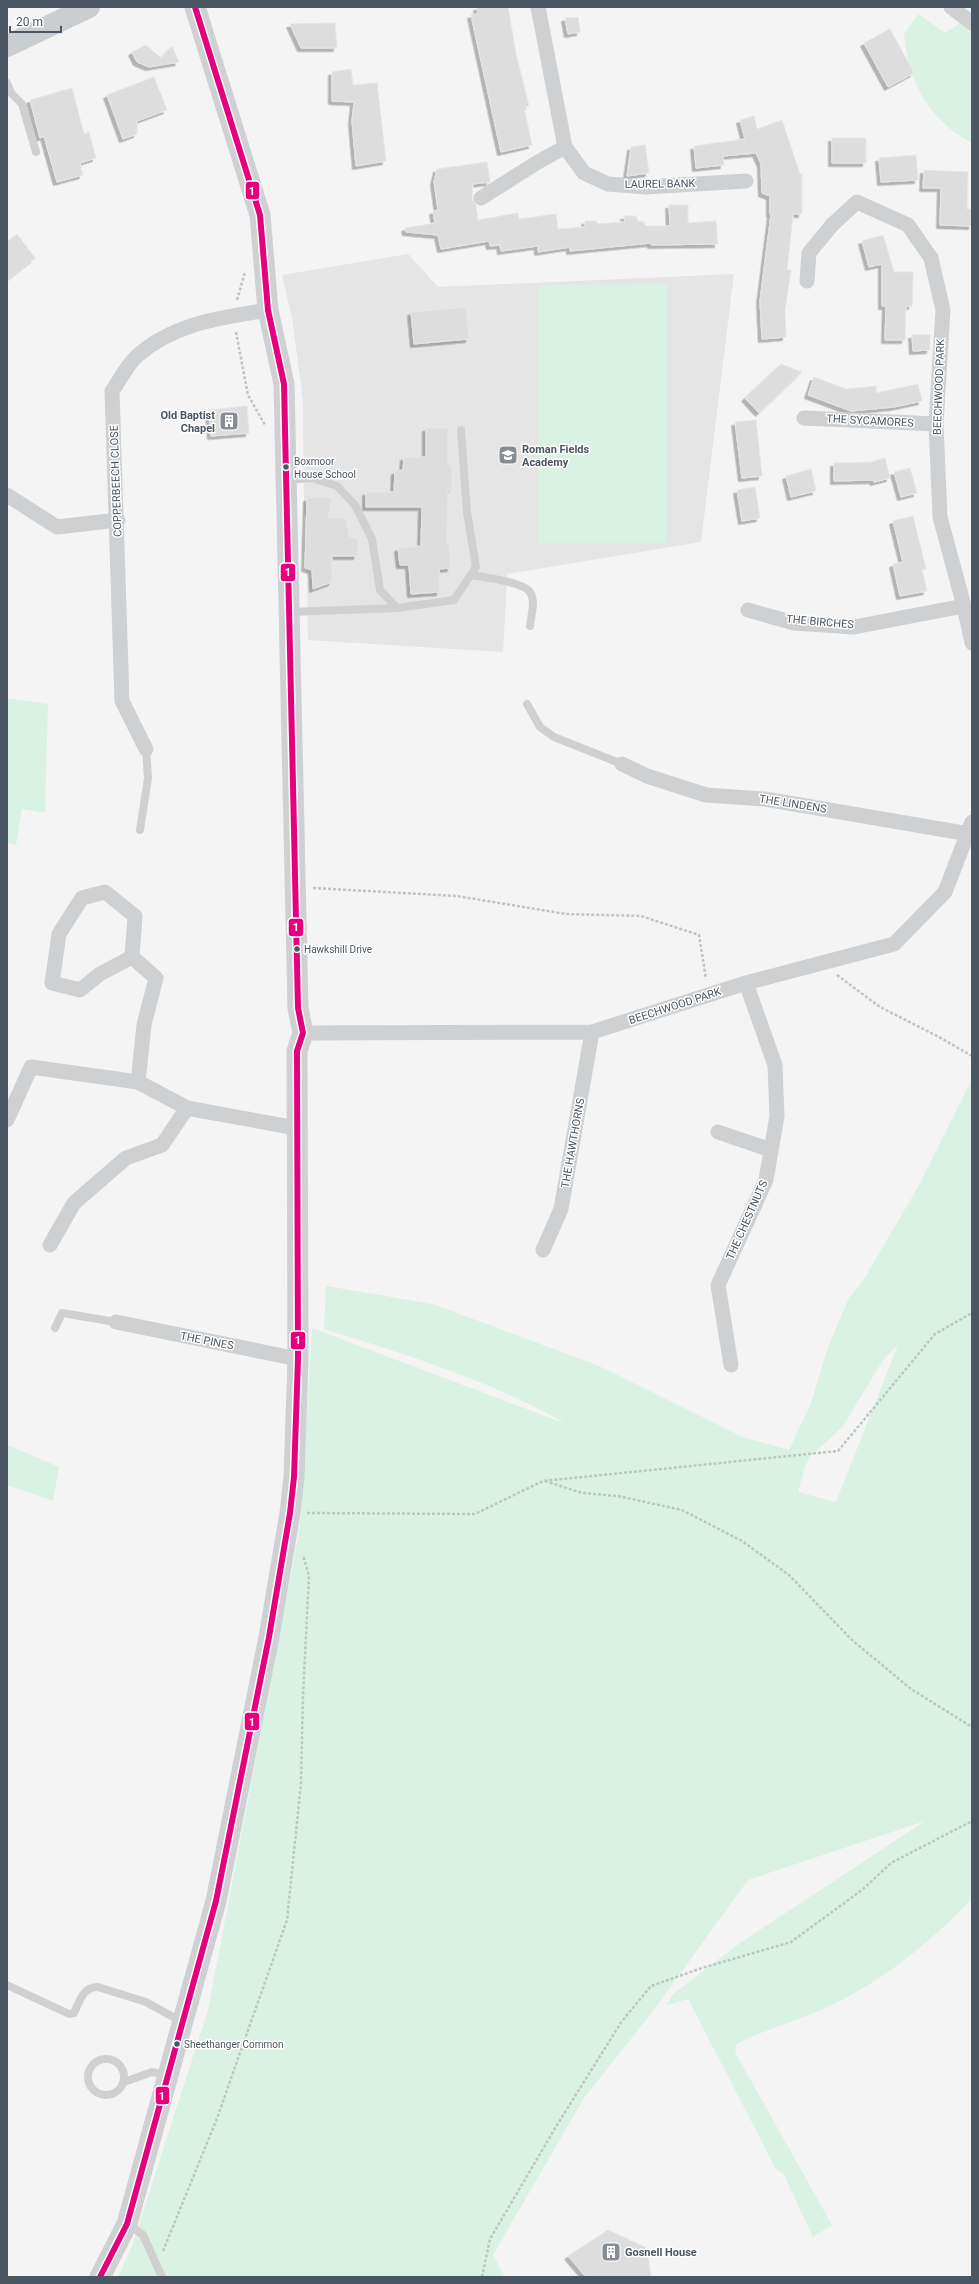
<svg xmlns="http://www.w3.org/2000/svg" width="979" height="2284" font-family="Roboto,sans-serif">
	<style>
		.education { fill: #e6e5e6 }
		.green { fill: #d9f2e3; fill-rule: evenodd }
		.building { fill: #ddddde; stroke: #e5e6e7; filter: url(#shadow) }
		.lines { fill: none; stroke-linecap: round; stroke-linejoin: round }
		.path { stroke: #bcc7c4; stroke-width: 2.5; stroke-dasharray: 3 2; stroke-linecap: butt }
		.lane { stroke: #ced0d2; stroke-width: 8 }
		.street { stroke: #ced0d2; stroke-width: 15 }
		.secondary { stroke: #ced0d4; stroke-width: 21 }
		.primary { stroke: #caced1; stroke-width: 22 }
		.bus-1-casing { stroke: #fff; stroke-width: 9 }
		.bus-1 { stroke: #e5007d; stroke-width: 6 }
		.bus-dot { fill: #4a5661; stroke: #fff; stroke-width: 1.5 }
		.labels { text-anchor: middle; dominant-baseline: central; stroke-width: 3; stroke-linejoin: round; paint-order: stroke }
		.bus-label { font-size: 10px; fill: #4a5661; stroke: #fff; text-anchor: start }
		.street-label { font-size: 11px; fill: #4a5661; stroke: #fff }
		.poi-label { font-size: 11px; font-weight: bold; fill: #4a5661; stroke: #fff; text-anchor: start }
		.line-badge { stroke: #fff; stroke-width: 1.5 }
		.badge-label { font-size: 11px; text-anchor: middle; font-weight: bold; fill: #fff }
	</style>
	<defs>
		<filter id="shadow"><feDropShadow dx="-3.5" dy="3.5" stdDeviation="0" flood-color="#0004"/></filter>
	</defs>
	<rect width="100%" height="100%" fill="#f4f4f4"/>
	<path class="education" d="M408,254L438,287L734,274L701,542L507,574L503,652L308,640L306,518L304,512L303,399L292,318L282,275Z"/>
	<path class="green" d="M919,14L945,33L972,15V143C928,119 908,82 904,33Z
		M667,284V543H538V285Z
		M7,698L48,704L45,813L22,809L16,845L7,843Z
		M972,1079V1899C930,1942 885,1980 831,2005C801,2020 769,2028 740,2042L736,2045L735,2052L832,2225L813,2237L783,2173L776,2169L688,1999L667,2005L673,1994L740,1943L925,1821L748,1880L653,2011L584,2098L493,2255L505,2277H118L132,2246L208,2010L300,1527L312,1328L566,1424C492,1381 405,1354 324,1329L326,1286L433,1304L597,1365L743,1437L789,1450L811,1403L828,1347L849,1298L864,1279L918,1187ZM898,1345L836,1502L798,1492L804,1469L810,1457L843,1426L883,1360Z
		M7,1445L59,1467L53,1501L7,1485Z"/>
	<path class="building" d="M477,7H508L516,54L529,106L524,107L532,145L501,152L471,15L478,14Z
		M578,17L580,32L568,34L565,18Z
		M335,23L337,48H301L290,24Z
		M890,29L914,73L888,87L864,43Z
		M146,45L161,58L172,46L179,62L149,67L137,62L132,52Z
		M351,69L353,85L377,83L386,161L356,166L352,121L354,102L332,101V72Z
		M154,77L167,110L137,121V134L123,139L107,95Z
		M72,88L84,134L89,132L96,158L80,163L83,175L57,182L44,136L40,138L30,100Z
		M754,116L757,129L782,120L800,174H802V214H793L787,270H791L785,310L786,337L762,339L760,301L771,214H770V196L762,193L761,164L756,153L723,156L724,165L696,168L694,146L745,139L740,120Z
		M832,138H866V163H832Z
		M645,145L649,173L627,176L631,147Z
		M916,155L918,180L881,182L879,158Z
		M487,162L490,182L473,184L472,199L476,205L478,220L518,213L519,219L556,214L558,229L585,227V221H596L598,224L625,222L624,216H636L638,221L644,222L645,226H670L669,205H688V223L716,221L718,244L651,245V243L570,251V247L538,252V246L501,251L500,245L490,246L489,241L441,249L438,235L406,232L405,228L435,223L433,211L438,210L434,182L437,169Z
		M924,170L968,172L967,209H972V226L940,225L941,188H923Z
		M17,234L35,258L7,280V242Z
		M883,235L894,272H913L912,306H906L905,340H885L886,306H882V264L869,267L862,241Z
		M466,307L469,339L414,344L411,312Z
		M912,335H930V350L913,351Z
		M781,364L802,372L759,413L745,398Z
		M814,377L846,389L876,386V393L918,384L922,401L894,407L851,411L808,395Z
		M247,406L249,433L211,436L209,410Z
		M756,420L762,476L742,478L735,422Z
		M426,428H448V464L452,466V489H448L447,544H449L451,568L439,569L440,592L411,594L409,565H400L398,548L421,546L422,507H366V492H394L395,471L403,470L404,457H426Z
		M885,458L890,478L874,482L873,480L834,481V463L871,462Z
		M910,468L917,493L901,497L894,472Z
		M811,469L816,491L791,497L786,476Z
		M755,487L760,518L742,521L737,490Z
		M332,497L328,518H346L350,537L359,540L357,556H332V582L313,589L312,570L305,568L307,498Z
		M913,516L926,569L922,570L927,591L900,596L893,564L903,562L893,521Z
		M608,2230L647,2248L651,2277H586L568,2256Z"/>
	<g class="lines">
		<path class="path" d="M237,300L245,272
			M236,332L248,395L265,425
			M313,888L457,896L566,914L641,916L699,935L706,979
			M837,975L880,1007L939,1037L972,1056
			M545,1481L582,1493L618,1496L682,1510L742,1541L789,1575L852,1640L911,1689L972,1727
			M307,1513L475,1514L543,1481L838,1451L935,1334L972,1313
			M163,2251L216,2121L287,1920L301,1783L303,1695L309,1576L303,1555
			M482,2277L490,2239L557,2125L622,2021L651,1986L702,1968L791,1942L862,1890L891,1863L972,1821"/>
		<path class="lane" d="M7,83L11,93L22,104L36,152
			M286,480L312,478L337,486L355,505L372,539L380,590L397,608
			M471,575C483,577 524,582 530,592C536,601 531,616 530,626
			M290,612L397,608L454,600L476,567L467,512L461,430
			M527,704L540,727L554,737L622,764
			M140,830L148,778L146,749
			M55,1328L62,1313L116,1322
			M7,1985L69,2014L74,2013C80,2000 83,1987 98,1987L146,2002L182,2022
			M88 2077a18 18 0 1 1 36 0a18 18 0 1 1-36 0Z
			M124,2082L152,2072L167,2075
			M128,2224L143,2235L162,2277"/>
		<path class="street" d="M538,7L565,147L584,173L608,184L646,187L746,181
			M951,7L972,23
			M481,198L538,162L565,147
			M807,281L809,253L832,225L857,202L908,225L931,258L943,310L936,424L940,517L964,606L972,643
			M804,418L936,424
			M7,495L57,527L118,520
			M748,610L794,623L854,627L964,606
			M146,749L122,701L112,391C120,380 127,365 137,356C174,323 220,318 268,310
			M622,764L647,776L706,795L765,799L969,834
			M132,957L100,974L80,990L52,983L59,934L82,898L105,892L135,916L132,957L156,978L144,1025L138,1082
			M303,1033L592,1032L746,983L894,944L945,892L972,822
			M7,1120L31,1067L138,1082L187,1108L296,1128
			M718,1132L771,1150
			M50,1245L74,1203L126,1158L162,1145L187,1108
			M543,1250L561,1209L592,1032
			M116,1322L298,1359
			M731,1365L718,1285L766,1180L777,1116L775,1065L746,983"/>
		<path class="secondary" d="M100,2277L127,2224L216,1901L269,1637L290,1513L294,1477L298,1359L297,1051L303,1033L298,1008L284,384L268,310L260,215L195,7"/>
		<path class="primary" d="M7,46L89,7"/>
		<defs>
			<path id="bus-1" d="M100,2277L127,2224L216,1901L269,1637L290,1513L294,1477L298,1359L297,1051L303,1033L298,1008L284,384L268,310L260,215L195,7"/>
		</defs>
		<use href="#bus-1" class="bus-1-casing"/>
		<use href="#bus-1" class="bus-1"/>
	</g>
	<defs>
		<symbol id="building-square" viewBox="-11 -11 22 22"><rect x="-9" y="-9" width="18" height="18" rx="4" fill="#868d94" stroke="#fff"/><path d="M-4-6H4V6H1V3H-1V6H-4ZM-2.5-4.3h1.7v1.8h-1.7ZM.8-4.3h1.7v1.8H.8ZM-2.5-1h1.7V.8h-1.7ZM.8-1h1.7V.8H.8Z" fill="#fff"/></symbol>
		<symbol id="school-square" viewBox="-11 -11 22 22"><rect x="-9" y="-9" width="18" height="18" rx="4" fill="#868d94" stroke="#fff"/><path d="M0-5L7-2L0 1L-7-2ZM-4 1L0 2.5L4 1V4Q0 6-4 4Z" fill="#fff"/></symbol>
	</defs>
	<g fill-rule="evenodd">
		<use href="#building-square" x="218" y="410" width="22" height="22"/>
		<use href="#school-square" x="497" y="444" width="22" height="22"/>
		<use href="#building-square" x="600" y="2241" width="22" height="22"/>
	</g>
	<g class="bus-dot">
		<circle cx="286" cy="467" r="3.5"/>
		<circle cx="297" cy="949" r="3.5"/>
		<circle cx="177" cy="2044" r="3.5"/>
	</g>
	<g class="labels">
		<g class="bus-label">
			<text x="294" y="461">Boxmoor<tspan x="294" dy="13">House School</tspan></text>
			<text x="304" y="949">Hawkshill Drive</text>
			<text x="184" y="2044">Sheethanger Common</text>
		</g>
		<g class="street-label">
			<text transform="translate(660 184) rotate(-1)">LAUREL BANK</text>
			<text transform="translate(939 387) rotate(-88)">BEECHWOOD PARK</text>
			<text transform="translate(870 421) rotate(3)">THE SYCAMORES</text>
			<text transform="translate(116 481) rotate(-92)">COPPERBEECH CLOSE</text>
			<text transform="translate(820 622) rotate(5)">THE BIRCHES</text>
			<text transform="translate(793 804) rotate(9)">THE LINDENS</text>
			<text transform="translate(675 1006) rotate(-18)">BEECHWOOD PARK</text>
			<text transform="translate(573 1143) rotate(-80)">THE HAWTHORNS</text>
			<text transform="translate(747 1220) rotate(-66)">THE CHESTNUTS</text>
			<text transform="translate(207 1341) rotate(11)">THE PINES</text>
		</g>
		<g class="poi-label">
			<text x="215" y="415" text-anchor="end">Old Baptist<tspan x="215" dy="13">Chapel</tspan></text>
			<text x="522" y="449">Roman Fields<tspan x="522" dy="13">Academy</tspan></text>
			<text x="625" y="2252">Gosnell House</text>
		</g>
	</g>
	<g class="line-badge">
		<rect x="245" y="181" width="15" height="19" rx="4" fill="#e5007d"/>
		<rect x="280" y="563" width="16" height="19" rx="4" fill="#e5007d"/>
		<rect x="288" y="918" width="16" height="19" rx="4" fill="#e5007d"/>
		<rect x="290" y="1331" width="16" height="19" rx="4" fill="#e5007d"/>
		<rect x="244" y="1712" width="16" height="19" rx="4" fill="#e5007d"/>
		<rect x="155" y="2086" width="15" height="19" rx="4" fill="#e5007d"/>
	</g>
	<g class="badge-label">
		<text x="252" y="195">1</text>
		<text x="288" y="576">1</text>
		<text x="296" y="931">1</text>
		<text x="298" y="1344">1</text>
		<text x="252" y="1726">1</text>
		<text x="162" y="2100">1</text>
	</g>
	<rect width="979" height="2284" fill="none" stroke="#4a5661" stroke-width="16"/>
	<path d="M10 26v6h51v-6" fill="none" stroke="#4a5661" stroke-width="2"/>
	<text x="16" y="26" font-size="12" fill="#4a5661" stroke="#ffffff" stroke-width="3" paint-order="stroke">20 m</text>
</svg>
